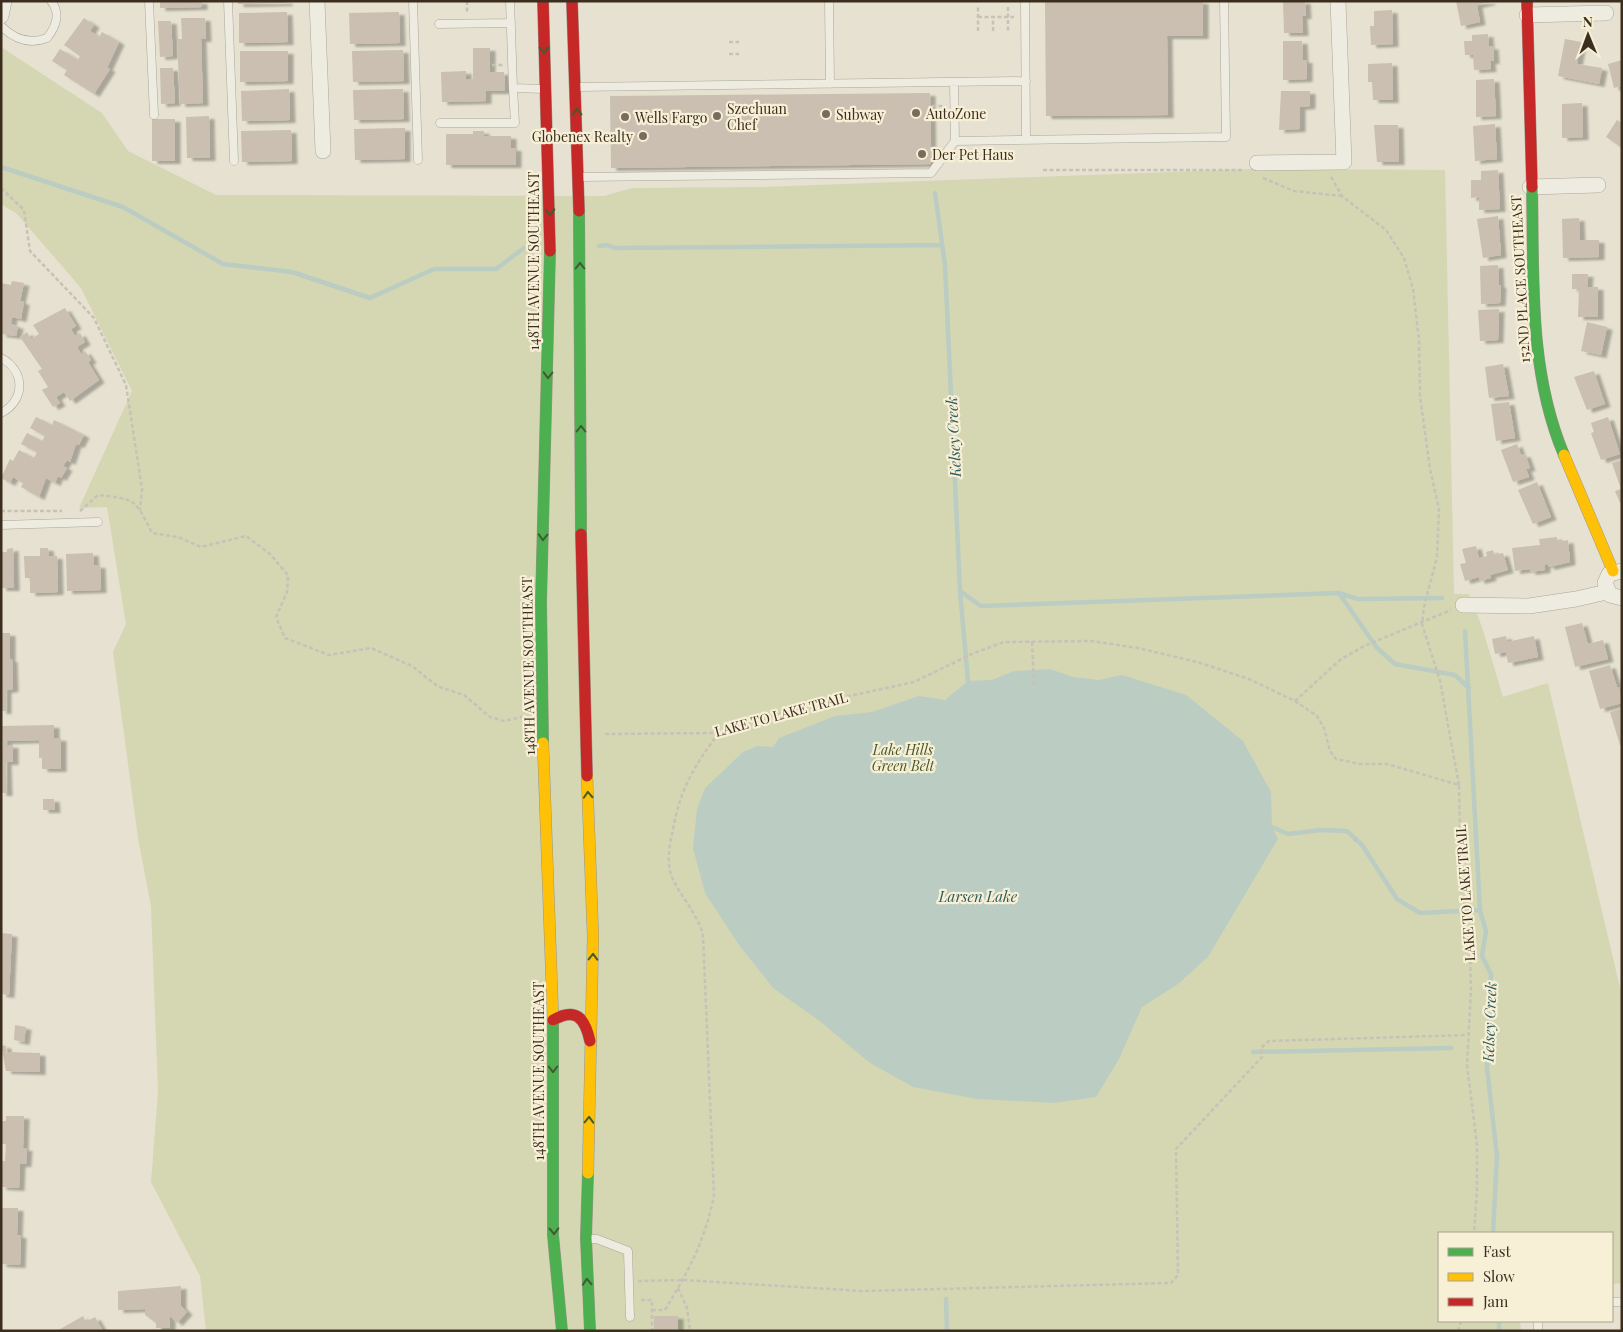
<svg xmlns="http://www.w3.org/2000/svg" width="1623" height="1332" font-family="'Playfair Display',serif">
	<style>
		.green { fill: #d4d7b2 }
		.water { fill: #bbccc3 }
		.lines { fill: none; stroke-linecap: round; stroke-linejoin: round }
		.stream { stroke: #bbccc3; stroke-width: 4.5 }
		.building { fill: #cabfb0; filter: url(#shadow) }
		.lane-casing { stroke: #aca698; stroke-width: 9 }
		.street-casing { stroke: #aca698; stroke-width: 16 }
		.fast-casing { stroke: #9b9588; stroke-width: 12 }
		.slow-casing { stroke: #9b9588; stroke-width: 12 }
		.jam-casing { stroke: #9b9588; stroke-width: 12 }
		.path { stroke: #c7c2b8; stroke-width: 2.5; stroke-dasharray: 4 2.5; stroke-linecap: butt }
		.lane { stroke: #eeebe1; stroke-width: 8 }
		.street { stroke: #eeebe1; stroke-width: 15 }
		.fast { stroke: #4caf50; stroke-width: 11 }
		.slow { stroke: #ffc107; stroke-width: 11 }
		.jam { stroke: #c62828; stroke-width: 11 }
		.oneway { stroke: #425b30 }
		.poi-dot { fill: #786d5d; stroke: #f7efd6; stroke-width: 2 }
		.labels { text-anchor: middle; dominant-baseline: central; stroke-width: 4.5; stroke-linejoin: round; paint-order: stroke }
		.poi-label { font-size: 14px; fill: #3c2e1f; stroke: #f7efd6; text-anchor: start }
		.street-label { font-size: 14px; fill: #3c2e1f; stroke: #f7efd6 }
		.park-label { font-size: 14px; font-style: italic; fill: #495925; stroke: #f7efd6 }
		.water-label { font-size: 15px; font-style: italic; fill: #2e5c5b; stroke: #f7efd6 }
	</style>
	<defs>
		<filter id="shadow"><feDropShadow dx="5.5" dy="3" stdDeviation="1" flood-color="#0004"/></filter>
	</defs>
	<rect width="100%" height="100%" fill="#e6e1d0"/>
	<path class="green" d="M1,47L102,113L128,151L216,195L604,196L632,188L762,187L1251,169L1445,170L1454,594H1469L1482,627L1503,697L1548,683L1622,996V1283L1612,1284V1233H1439V1321H1520L1521,1331H206L200,1276L151,1182L158,1092L151,906L138,838L113,652L126,624L107,507L79,508L132,391L81,288L17,214L1,204Z"/>
	<path class="water" d="M1050,669L1073,677L1099,680L1122,675L1186,695L1243,741L1271,792L1272,827L1278,839L1208,957L1178,984L1142,1007L1119,1059L1096,1097L1054,1103L977,1099L913,1087L870,1063L817,1019L773,988L739,945L705,893L693,848L697,809L705,788L743,752L757,746L773,747L779,738L835,716L872,712L919,696L945,700L968,681L992,680L1014,671Z"/>
	<g class="lines">
		<path class="stream" d="M1,167L123,207L223,264L292,272L370,298L434,269H496L524,248
			M935,193L945,265L960,591L968,681
			M599,246L607,245L615,248L941,245
			M960,591L981,606L1339,593L1358,599L1442,598
			M1339,593L1377,648L1395,664L1455,675L1469,688
			M1465,631L1480,910
			M1272,827L1288,834L1321,830L1347,831L1362,845L1397,899L1420,913L1480,910L1486,931L1482,956L1491,974L1487,1068L1497,1156L1493,1233
			M1253,1052L1451,1048
			M946,1299L947,1331
			M1499,1321V1331"/>
	</g>
	<path class="building" d="M160,1H202V7L160,8Z
		M238,1H287V3L238,4Z
		M1045,1H1203V36H1167L1168,115L1046,116Z
		M1283,1H1305L1306,16H1302L1303,33H1284Z
		M1456,1H1490V2L1477,5L1480,22L1461,26Z
		M1392,10L1393,44L1371,45L1370,26H1374V11Z
		M287,12L288,42L239,43V13Z
		M399,12L400,43L350,44L349,13Z
		M84,18L94,25L90,31L99,37L102,32L119,42L107,68L110,69L94,94L64,75L67,70L52,61L60,49L78,60L80,56L64,45Z
		M181,18H205L206,39H201L203,103L180,104L177,39H182Z
		M158,21H171L173,56L160,57Z
		M1488,34L1489,47L1493,46L1494,61H1490L1491,69L1474,70L1473,55H1465L1464,41H1472V35Z
		M1565,39L1581,42L1577,64L1602,68L1599,84L1558,76Z
		M1283,41H1302L1303,60H1307V79L1283,80Z
		M473,48H490V72H504L505,91H486V101L442,102L441,72L466,71V80L473,79Z
		M403,50L404,81L353,82L352,51Z
		M240,51H288V81L240,82Z
		M1622,60V86L1614,88L1608,64Z
		M1392,63L1393,100H1373L1372,82H1368V64Z
		M160,68H173L175,103L161,104Z
		M1494,79L1496,116L1476,117V80Z
		M289,89L290,120L242,121L241,91Z
		M403,89L404,119L354,120L353,90Z
		M1281,91H1310V106L1300,107V129L1279,130Z
		M930,93L931,164L611,168L610,96Z
		M1582,103L1583,137L1562,138V104Z
		M209,116L210,158H187L186,117Z
		M152,119H175V161H152Z
		M1617,120L1622,123V148L1606,137Z
		M1495,124L1497,159L1475,161L1473,126Z
		M1374,125H1398L1399,162H1377Z
		M405,128V159L355,160L354,129Z
		M291,130L292,161L242,162L241,131Z
		M473,131H484V136H511V148H516V165H446V134H473Z
		M1498,170L1500,209L1479,210V197L1471,198V180H1481V171Z
		M1498,216L1501,255L1483,258L1477,219Z
		M1579,218L1580,240H1599V257L1563,258L1562,219Z
		M1498,265L1499,285H1501L1500,303L1481,304L1480,266Z
		M1572,274H1588L1587,287H1598V317H1578L1579,289H1572Z
		M12,281L24,283L20,301L24,302L21,319L12,317L11,324L18,326L16,336L1,334V283L11,285Z
		M65,308L76,326L71,329L75,336L80,333L85,342L77,347L81,354L85,351L91,360L88,362L99,380L70,401L64,392L56,397L60,403L53,407L42,390L48,387L38,371L42,369L20,337L27,332L31,339L39,334L33,325Z
		M1499,309L1498,340L1480,341L1478,310Z
		M1587,322L1607,327L1601,355L1581,351Z
		M1503,364L1509,396L1489,398L1485,367Z
		M1594,371L1605,404L1587,410L1574,377Z
		M1509,402L1515,438L1496,441L1491,404Z
		M36,417L52,425L54,420L84,435L79,445L76,444L70,462L67,460L63,466L67,468L61,478L58,476L55,483L46,478L39,497L21,487L23,483L13,477L10,483L1,478L10,459L13,461L19,450L34,458L37,452L21,444L27,433L42,441L45,436L30,428Z
		M1608,417L1620,454L1601,460L1591,433L1594,432L1591,423Z
		M1517,444L1521,455L1525,454L1530,468L1526,469L1529,477L1513,482L1501,450Z
		M1622,460V503H1620L1615,491L1621,489L1612,463Z
		M1537,482L1551,517L1533,524L1518,490Z
		M1557,537V542L1568,540L1570,562L1549,567L1548,564L1545,565V570L1530,572V569L1515,571L1512,548L1540,545L1539,539Z
		M1476,546L1479,558L1487,556L1486,552L1493,550L1494,555L1503,553L1508,570L1490,575L1491,578L1479,581V577L1465,581L1460,564L1466,563L1462,549Z
		M13,548L14,588H1V552H7V549Z
		M40,548H48L49,556H57L58,592L30,593V578H25L24,556H40Z
		M93,553L94,565H100L101,590L67,591L66,554Z
		M1582,623L1588,644L1603,640L1608,659L1575,667L1565,627Z
		M1,633H10V659H12L13,689L6,690V711H1Z
		M1506,636L1507,642L1534,636L1538,657L1508,663L1506,652L1495,654L1492,639Z
		M1610,665L1617,687H1619L1622,703L1600,709L1589,671Z
		M1622,708V745H1620L1610,712Z
		M54,725V738H61V769H42V758H39V741L41,740L6,741V745H13V762H6L7,793H1V726Z
		M43,799H54L55,810H43Z
		M1,933L12,934L9,995L1,994Z
		M15,1025L26,1027L24,1042L14,1040Z
		M1,1045L6,1046V1054L7,1052L40,1053V1072L6,1071Z
		M6,1116H24L23,1148H27L26,1164H20L19,1188L1,1187V1161H5L6,1144H1V1121H6Z
		M1,1208H18L17,1235H21L20,1265L1,1264Z
		M181,1286V1306L187,1312L177,1323L170,1316V1328H156V1323L145,1315V1309L118,1310V1291Z
		M83,1316L86,1322L95,1317L103,1331H57Z
		M654,1316H678V1331H654Z"/>
	<g class="lines">
		<defs>
			<path id="lane" d="M149,1L154,115
				M228,1L234,161
				M413,1L418,160
				M510,1L513,88
				M829,1L830,84
				M1025,1L1026,140
				M439,24L511,23
				M1,26C14,39 29,45 47,38C56,27 61,13 51,1
				M954,82L955,141
				M578,87L1026,81
				M440,123H515L513,88L544,89
				M580,177L931,173L955,141L1226,137L1224,1
				M1,358C26,371 25,401 1,413
				M1,525L98,522
				M588,1239H597L628,1251L630,1317
				M1612,1302H1622
				M1538,1321V1331"/>
			<path id="street" d="M317,1L323,151
				M1527,15L1606,13
				M1,16L4,1
				M1257,163L1344,162L1338,1
				M1530,187L1598,185
				M1622,571L1609,574L1605,583L1610,595L1622,598
				M1463,605L1529,606L1576,599L1607,592"/>
			<path id="fast" d="M1532,187C1534,277 1528,370 1564,455
				M579,211L581,534
				M543,743L541,602L550,251
				M553,1020V1235L562,1331
				M588,1173L586,1238L590,1331"/>
			<path id="slow" d="M1564,455L1613,571
				M543,743L553,1020
				M587,776L593,937L588,1173"/>
			<path id="jam" d="M543,1L550,251
				M572,1L579,211
				M1527,1L1532,187
				M581,534L587,776
				M553,1020C576,1007 585,1018 590,1041"/>
		</defs>
		<use href="#lane" class="lane-casing"/>
		<use href="#street" class="street-casing"/>
		<use href="#fast" class="fast-casing"/>
		<use href="#slow" class="slow-casing"/>
		<use href="#jam" class="jam-casing"/>
		<path class="path" d="M467,1V12
			M1008,7V31
			M978,17H1014
			M978,31V7
			M993,31V17
			M729,42H739
			M729,54H739
			M492,65H503
			M932,106H944
			M1043,170H1244
			M1331,177L1342,196L1386,230L1404,258L1413,289L1419,340L1420,396L1430,469L1439,509L1437,557L1424,607L1422,624L1440,681L1459,785
			M1263,178L1294,191L1342,196
			M1,188L24,210L30,251L94,318L126,385L142,489L140,510
			M1,511H62
			M80,511L98,495C136,499 135,499 152,533L178,537L201,547L246,536L270,554L288,575L287,592L276,617L285,638L329,655L371,648L412,666L437,686L464,695L490,717L504,721L526,716
			M1032,642L1034,685
			M1295,701L1340,660L1364,646L1451,610
			M605,734L718,733L817,703L914,682L974,653L1004,642L1091,641L1138,648L1197,662L1249,679L1295,701L1317,716L1324,728L1330,751L1336,759L1360,764H1387L1459,785L1461,879L1470,949L1471,990L1467,1065L1477,1145V1191L1474,1233
			M1354,841L1357,837
			M638,1281L683,1280L862,1291L1171,1283L1178,1275L1176,1149L1262,1057L1261,1048L1269,1041L1467,1035
			M678,1288L687,1308L690,1331
			M641,1300H652V1331
			M652,1310H665C689,1270 705,1241 714,1195L703,935C697,911 675,891 670,871C667,857 670,843 673,829C680,790 694,766 718,734
			M1458,1331L1461,1321"/>
		<use href="#lane" class="lane"/>
		<use href="#street" class="street"/>
		<use href="#fast" class="fast"/>
		<use href="#slow" class="slow"/>
		<use href="#jam" class="jam"/>
	</g>
	<defs><path id="oneway-chevron" d="M-2-3.5L2.5 0L-2 3.5" fill="none" stroke-width="1.6" stroke-linecap="round" stroke-linejoin="round" transform="scale(1.25)"/></defs>
	<g class="oneway">
		<use href="#oneway-chevron" transform="translate(544 50) rotate(88)"/>
		<use href="#oneway-chevron" transform="translate(577 112) rotate(-92)"/>
		<use href="#oneway-chevron" transform="translate(550 212) rotate(89)"/>
		<use href="#oneway-chevron" transform="translate(580 266) rotate(-90)"/>
		<use href="#oneway-chevron" transform="translate(548 375) rotate(91)"/>
		<use href="#oneway-chevron" transform="translate(581 429) rotate(-90)"/>
		<use href="#oneway-chevron" transform="translate(543 537) rotate(92)"/>
		<use href="#oneway-chevron" transform="translate(588 795) rotate(-93)"/>
		<use href="#oneway-chevron" transform="translate(593 957) rotate(-89)"/>
		<use href="#oneway-chevron" transform="translate(553 1069) rotate(90)"/>
		<use href="#oneway-chevron" transform="translate(589 1120) rotate(-88)"/>
		<use href="#oneway-chevron" transform="translate(554 1231) rotate(89)"/>
		<use href="#oneway-chevron" transform="translate(587 1282) rotate(-93)"/>
	</g>
	<g class="poi-dot">
		<circle cx="916" cy="113" r="5"/>
		<circle cx="826" cy="114" r="5"/>
		<circle cx="717" cy="116" r="5"/>
		<circle cx="625" cy="117" r="5"/>
		<circle cx="643" cy="136" r="5"/>
		<circle cx="922" cy="154" r="5"/>
	</g>
	<g class="labels">
		<g class="poi-label">
			<text x="727" y="108">Szechuan<tspan x="727" dy="16">Chef</tspan></text>
			<text x="926" y="113">AutoZone</text>
			<text x="836" y="114">Subway</text>
			<text x="635" y="117">Wells Fargo</text>
			<text x="633" y="136" text-anchor="end">Globenex Realty</text>
			<text x="932" y="154">Der Pet Haus</text>
		</g>
		<g class="street-label">
			<text transform="translate(533 261) rotate(-90)">148TH AVENUE SOUTHEAST</text>
			<text transform="translate(1520 279) rotate(-93)">152ND PLACE SOUTHEAST</text>
			<text transform="translate(528 666) rotate(-91)">148TH AVENUE SOUTHEAST</text>
			<text transform="translate(781 714) rotate(-15)">LAKE TO LAKE TRAIL</text>
			<text transform="translate(1465 893) rotate(-94)">LAKE TO LAKE TRAIL</text>
			<text transform="translate(538 1071) rotate(-90)">148TH AVENUE SOUTHEAST</text>
		</g>
		<g class="park-label">
			<text x="903" y="749">Lake Hills<tspan x="903" dy="16">Green Belt</tspan></text>
		</g>
		<g class="water-label">
			<text transform="translate(953 437) rotate(-93)">Kelsey Creek</text>
			<text x="978" y="896">Larsen Lake</text>
			<text transform="translate(1489 1022) rotate(-88)">Kelsey Creek</text>
		</g>
	</g>
	<rect width="1623" height="1332" fill="none" stroke="#3c2e1f" stroke-width="5"/>
	<rect x="1438" y="1232" width="175" height="90" fill="#f7efd6" stroke="#aca28d"/>
	<rect x="1448" y="1248" width="25" height="8" fill="#4caf50" stroke="#aca28d"/>
	<text x="1483" y="1257" font-size="15" fill="#3c2e1f">Fast</text>
	<rect x="1448" y="1273" width="25" height="8" fill="#ffc107" stroke="#aca28d"/>
	<text x="1483" y="1282" font-size="15" fill="#3c2e1f">Slow</text>
	<rect x="1448" y="1298" width="25" height="8" fill="#c62828" stroke="#aca28d"/>
	<text x="1483" y="1307" font-size="15" fill="#3c2e1f">Jam</text>
	<g transform="translate(1588 35) rotate(359)" stroke="#f7efd6" stroke-width="4" paint-order="stroke">
	<path d="M0-4L9 19L0 12L-9 19Z" fill="#3c2e1f"/>
	<text y="-8" font-size="14" font-weight="bold" text-anchor="middle" fill="#3c2e1f">N</text>
	</g>
</svg>
